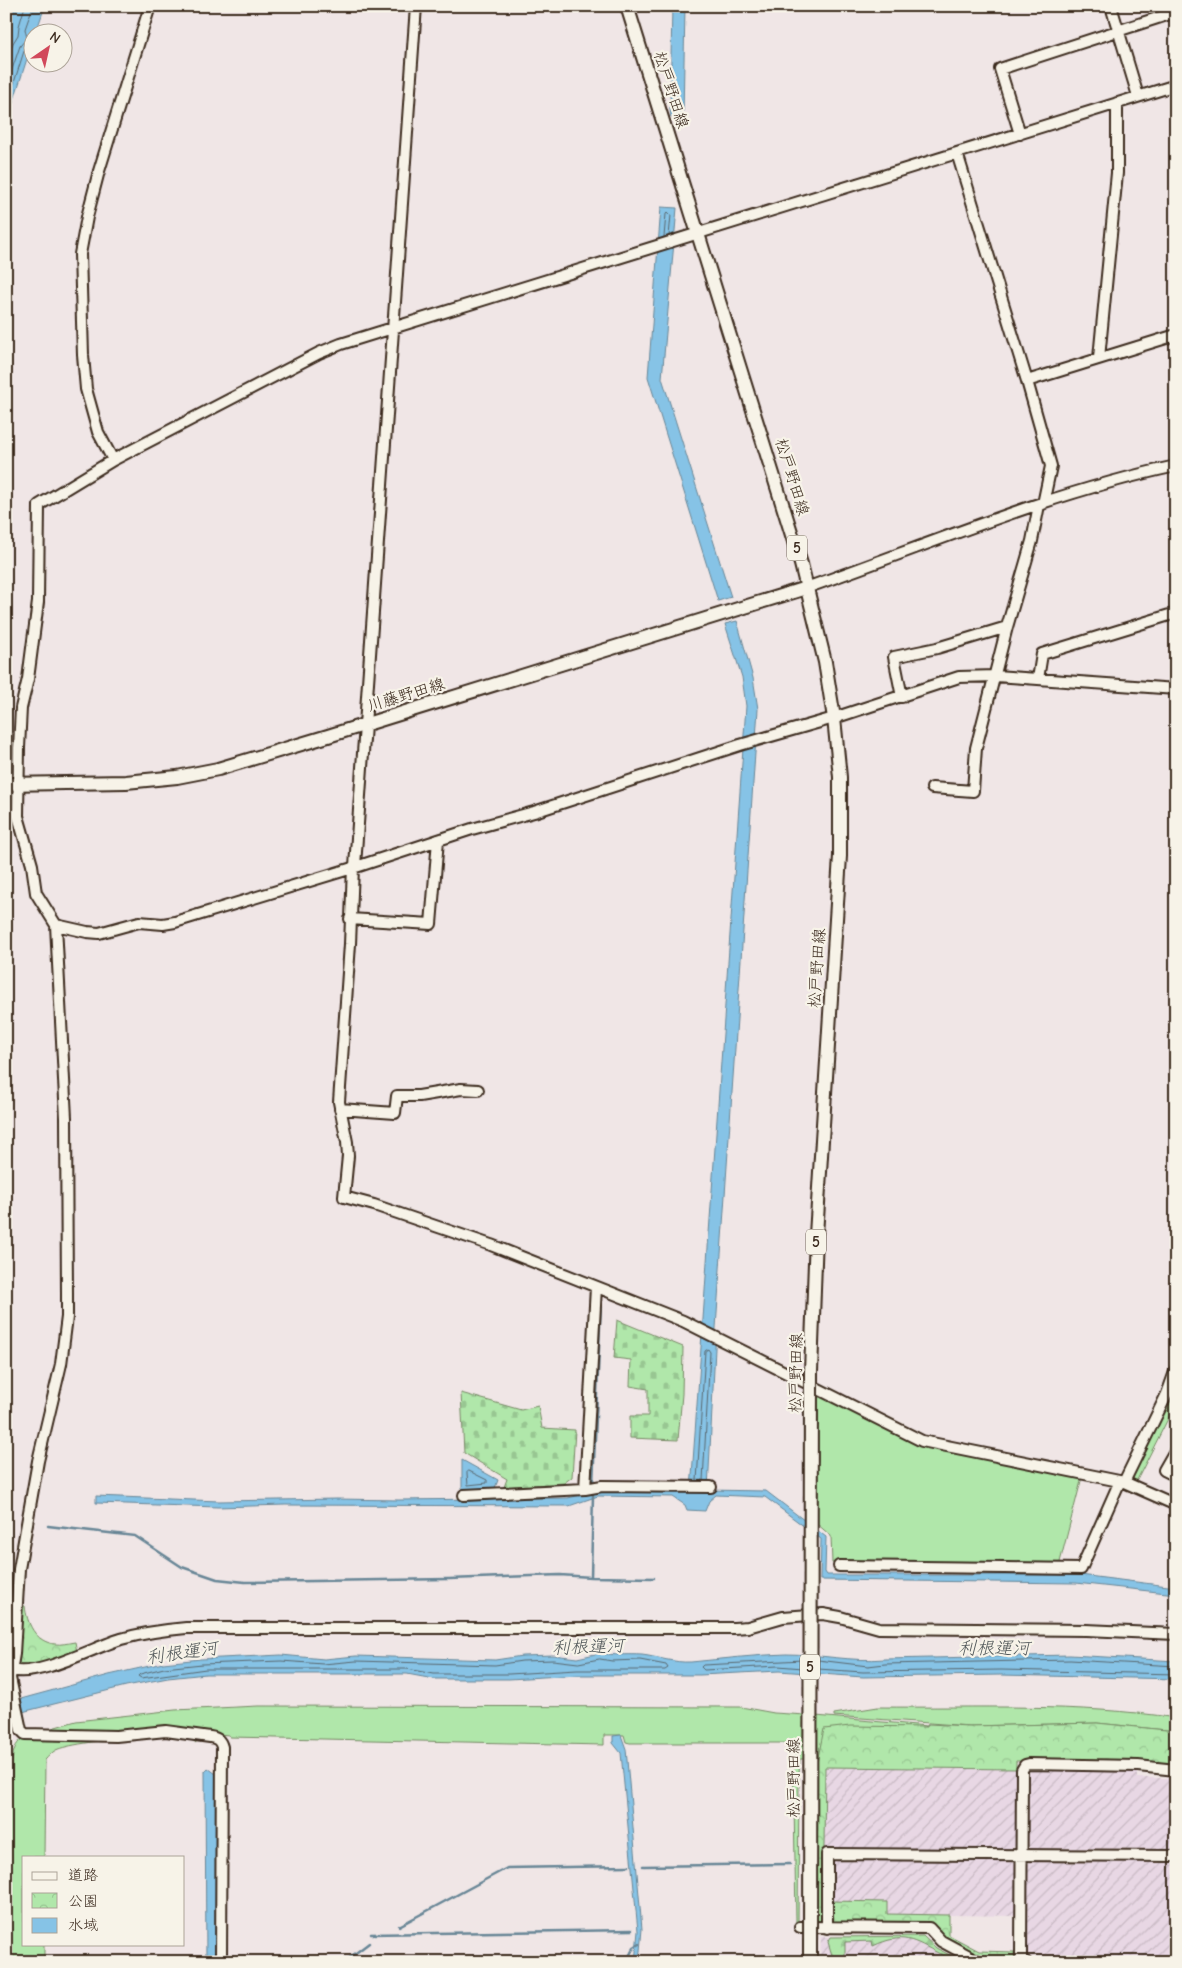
<svg xmlns="http://www.w3.org/2000/svg" width="1182" height="1968" font-family="'Comic Neue','Klee One',sans-serif">
	<style>
		.industrial { fill: url(#industrial-furrows) }
		.green { fill: #b0e7aa; stroke: #768864 }
		.forest { fill: url(#forest-firs); stroke: #768864 }
		.cemetery { fill: url(#cemetery-stones); stroke: #768864 }
		.park { fill: url(#park-crowns); stroke: #768864 }
		.water { fill: #86c3e6; stroke: #688696 }
		.lines { fill: none; stroke-linecap: round; stroke-linejoin: round }
		.shore { stroke: #59676e; stroke-width: 1 }
		.stream { stroke: #688696; stroke-width: 2.5 }
		.minor-casing { stroke: #3b2a1e; stroke-width: 14 }
		.major-casing { stroke: #3b2a1e; stroke-width: 16 }
		.minor { stroke: #f7f3e8; stroke-width: 10 }
		.major { stroke: #f7f3e8; stroke-width: 12 }
		.major-bridge-casing { stroke: #3b2a1e; stroke-width: 16; stroke-linecap: butt }
		.major-bridge { stroke: #f7f3e8; stroke-width: 12 }
		.labels { text-anchor: middle; dominant-baseline: central; stroke-width: 4.5; stroke-linejoin: round; paint-order: stroke }
		.shield { fill: #f7f3e8; stroke: #73665b; stroke-width: 1 }
		.shield-label { font-size: 15px; font-weight: bold; fill: #3b2a1e }
		.street-label { font-size: 16px; fill: #3b2a1e; stroke: #f7f3e8 }
		.water-label { font-size: 18px; font-style: italic; fill: #52585a; stroke: #f7f3e8 }
	</style>
	<defs>
		<pattern id="industrial-furrows" width="10" height="10" patternUnits="userSpaceOnUse" patternTransform="scale(1.25)"><rect width="10" height="10" fill="#e8d7e4"/><path d="M-1 1l2-2M0 10L10 0M9 11l2-2" fill="none" stroke="#c8b9c3"/></pattern>
		<pattern id="forest-firs" width="22" height="20" patternUnits="userSpaceOnUse" patternTransform="scale(1.25)"><rect width="22" height="20" fill="#b0e7aa"/><path d="M5 1l3.5 6h-7zM16 11l3.5 6h-7z" fill="#98c692"/></pattern>
		<pattern id="cemetery-stones" width="16" height="16" patternUnits="userSpaceOnUse" patternTransform="scale(1.25)"><rect width="16" height="16" fill="#b0e7aa"/><path d="M2 7V4a2 2 0 0 1 4 0v3zM10 15v-3a2 2 0 0 1 4 0v3z" fill="#98c692"/></pattern>
		<pattern id="park-crowns" width="20" height="18" patternUnits="userSpaceOnUse" patternTransform="scale(1.25)"><rect width="20" height="18" fill="#b0e7aa"/><path d="M2 6a3 3 0 1 1 6 0M12 15a3 3 0 1 1 6 0" fill="none" stroke="#98c692"/></pattern>
	</defs>
	<rect width="100%" height="100%" fill="#f0e6e6"/>
	<filter id="ink" filterUnits="userSpaceOnUse"><feTurbulence type="fractalNoise" baseFrequency=".02" numOctaves="2"/><feDisplacementMap in="SourceGraphic" scale="10" xChannelSelector="R" yChannelSelector="G"/><feConvolveMatrix kernelMatrix="1 2 1 2 8 2 1 2 1" color-interpolation-filters="sRGB"/></filter>
	<g filter="url(#ink)">
		<path class="industrial" d="M825,1767L1016,1769L1015,1846L1012,1848L823,1849Z
			M1032,1769L1137,1771V1778H1176V1849L1031,1848L1028,1846L1029,1773Z
			M833,1860L1012,1861L1015,1864V1916L887,1914V1902L830,1901V1863Z
			M1030,1862L1176,1863V1957L1031,1956L1028,1954V1864Z
			M923,1936L936,1948L963,1962H820L821,1937Z"/>
		<path class="green" d="M1176,1380V1403L1135,1484L1131,1481L1130,1477Z
			M817,1393L920,1443L1082,1477L1059,1566L832,1563L831,1536L816,1523Z
			M258,1706L741,1707L774,1713L806,1715V1759H800L799,1774L798,1924L794,1925L796,1921L793,1743H630L626,1742L624,1735H604V1745L230,1737L229,1735L185,1731L109,1733L45,1730L76,1721L175,1710Z
			M878,1707C977,1708 1078,1703 1176,1718V1731L1097,1723L970,1726L834,1716V1714Z
			M816,1716L927,1726L816,1767Z
			M166,1735L194,1738L196,1743C183,1730 75,1741 56,1750C52,1752 48,1757 45,1760L44,1857H24V1944H44V1962H12L7,1948L8,1934L6,1932V1777L7,1779H12C12,1766 10,1745 24,1738Z"/>
		<path class="forest" d="M923,1936L936,1948L963,1962C954,1962 949,1959 940,1954C913,1940 903,1932 873,1946L872,1941L845,1942V1962H834L828,1942L831,1937Z"/>
		<path class="cemetery" d="M617,1320L683,1347L682,1394L678,1440L630,1438V1416H648V1389L630,1386L631,1360L614,1358Z
			M461,1393L521,1410L538,1406L542,1428L575,1430L572,1477L564,1483L504,1487L507,1479L464,1453Z"/>
		<path class="park" d="M20,1605L25,1606C27,1623 35,1642 55,1644C61,1645 68,1643 75,1642L77,1652L24,1668L19,1665L17,1661Z
			M1097,1723L1176,1731V1767L1103,1761H1016V1769L825,1767L823,1925H816V1767L824,1729L850,1726L927,1727L928,1724L970,1726Z
			M830,1901L887,1902V1914L949,1915V1935L979,1951L1014,1952L1015,1962H989L943,1938L932,1923L834,1925L830,1921Z"/>
		<path class="water" d="M6,6H45L36,32H32V43L6,125Z
			M672,6H685L683,118L671,117L670,109Z
			M661,207L677,208L662,378L731,597L718,601L648,377Z
			M737,621L753,678L758,709L716,1328L708,1490L766,1491L826,1537L825,1572L827,1575H1080L1176,1587V1594L1076,1583L820,1580L821,1539L765,1497L716,1495L709,1501L705,1511L687,1510L685,1505L673,1497L598,1496L569,1506L285,1505L218,1507L96,1503V1496L219,1501L337,1499L399,1500L568,1498L598,1491L691,1490L746,706L742,677L725,624Z
			M462,1460L498,1480L495,1488L462,1492Z
			M600,1653C614,1656 627,1654 642,1655C658,1657 674,1663 691,1662C723,1659 754,1655 786,1654C819,1654 852,1662 885,1659L1070,1655L1176,1661V1679L1001,1675L863,1677L779,1671L700,1675H578L509,1679H434L407,1674H206L168,1678L126,1686L6,1716V1703L109,1675L163,1663L201,1659L281,1655L324,1659L356,1656L495,1660L522,1656L553,1655L577,1658Z
			M621,1735L626,1749L642,1929L639,1962H635L638,1931L621,1753L613,1743V1736Z
			M208,1768L216,1774V1962H206L205,1771Z"/>
		<g class="lines">
			<path class="shore" d="M6,62L13,43L18,35L19,26L25,6
				M6,87L20,46L27,38L25,29L33,6
				M6,108L25,48L28,45H32
				M664,237L666,214L668,212L671,215L669,236
				M469,1471L487,1480V1483L468,1485L467,1473Z
				M697,1481L705,1351L708,1349L710,1352L703,1481
				M600,1659L612,1661L640,1660L666,1665L668,1668L665,1670H577L509,1674H434L407,1669H206L141,1678L138,1676L140,1674L164,1668L202,1664L281,1661L323,1664L356,1661L495,1665L522,1661L553,1660L578,1663Z
				M818,1660L868,1666L885,1664L1070,1660L1176,1666
				M803,1668L778,1666L704,1670L701,1667L703,1665L803,1660
				M818,1669L863,1672L1001,1670L1176,1674"/>
			<path class="stream" d="M593,1484L601,1303
				M48,1526L135,1536L182,1567L217,1579L245,1582L449,1579L560,1575L591,1577L654,1578
				M591,1577L593,1495
				M643,1866L790,1864
				M399,1926L507,1868L629,1866
				M371,1934L632,1930
				M344,1962L369,1943
				M626,1962L634,1947L639,1944"/>
			<defs>
				<path id="minor" d="M1111,6L1138,96
					M1020,134L1000,69L1176,12
					M957,153L1027,381L1051,466L1043,504
					M1099,358L1117,173V103
					M1027,381L1176,335
					M113,460L98,432L86,389L83,355L80,254L87,217L99,171L150,6
					M806,588C928,545 1049,493 1176,466
					M1038,679L1042,654L1176,613
					M902,697L894,657L937,648L1007,627
					M932,788L973,791L976,748L1007,627L1032,541L1039,505
					M355,866L416,6
					M353,867L350,944L339,1102L347,1142L348,1156L344,1197L374,1205L491,1245L683,1321L922,1441L1124,1482L1176,1505
					M350,919L431,924L438,840
					M56,925L87,932L99,933L139,922L163,924L175,922L359,866L472,829L534,812L740,745L834,718L959,677L996,676L1176,689
					M340,1109L395,1113L397,1096H419L461,1089L478,1090
					M1176,1449L1164,1470L1176,1476
					M1124,1482L1167,1394L1176,1369
					M585,1489L596,1287
					M464,1495L585,1489L602,1486L711,1487
					M839,1566L1081,1569L1120,1481
					M12,1670C37,1678 95,1647 121,1639C142,1633 164,1630 186,1628H734L748,1627L783,1617L823,1614L840,1617L879,1628L1086,1630L1176,1634
					M800,1927L929,1928L941,1941L980,1962
					M827,1928V1854L1176,1856
					M221,1962L222,1747C220,1740 217,1738 210,1737L166,1731L116,1736L25,1734L21,1730L10,1678L14,1654L19,1569L38,1461L61,1364L67,1317V1294L66,1118L56,925L36,893L32,865L18,816L19,748L21,708L28,679L38,602L39,505L113,460L319,353L341,344L1176,85
					M1026,1962L1022,1960L1021,1957L1022,1770L1025,1765L1029,1764L1138,1766L1176,1770"/>
				<path id="major" d="M627,6L801,564L825,662L834,718L840,777V856L816,1235L811,1372
					M6,784L126,782L177,777L218,769L328,736L806,588"/>
			</defs>
			<use href="#minor" class="minor-casing"/>
			<use href="#major" class="major-casing"/>
			<use href="#minor" class="minor"/>
			<use href="#major" class="major"/>
			<defs>
				<path id="major-bridge" d="M810,1962L811,1372"/>
			</defs>
			<use href="#major-bridge" class="major-bridge-casing"/>
			<use href="#major-bridge" class="major-bridge"/>
		</g>
	</g>
	<g class="labels">
		<g class="shield">
			<rect x="787" y="535.5" width="20" height="25" rx="4"/>
			<rect x="806" y="1229.5" width="20" height="25" rx="4"/>
			<rect x="800" y="1654.5" width="20" height="25" rx="4"/>
		</g>
		<g class="shield-label">
			<text x="797" y="548">5</text>
			<text x="816" y="1242">5</text>
			<text x="810" y="1667">5</text>
		</g>
		<g class="street-label">
			<text transform="translate(671 90) rotate(72)">松戸野田線</text>
			<text transform="translate(792 477) rotate(73)">松戸野田線</text>
			<text transform="translate(406 695) rotate(-17)">川藤野田線</text>
			<text transform="translate(817 968) rotate(-86)">松戸野田線</text>
			<text transform="translate(796 1373) rotate(-89)">松戸野田線</text>
			<text transform="translate(794 1778) rotate(-90)">松戸野田線</text>
		</g>
		<g class="water-label">
			<text transform="translate(588 1647) rotate(-2)">利根運河</text>
			<text x="994" y="1648">利根運河</text>
			<text transform="translate(182 1653) rotate(-8)">利根運河</text>
		</g>
	</g>
	<rect width="1182" height="1968" fill="none" stroke="#f7f3e8" stroke-width="25"/>
	<rect x="12" y="12" width="1157" height="1943" fill="none" stroke="#3b2a1e" stroke-width="2" filter="url(#ink)"/>
	<rect x="22" y="1856" width="162" height="90" fill="#f7f3e8" stroke="#aca397"/>
	<rect x="32" y="1872" width="25" height="8" fill="#f7f3e8" stroke="#aca397"/>
	<text x="68" y="1880" font-size="15" fill="#3b2a1e">道路</text>
	<rect x="32" y="1893" width="25" height="15" fill="url(#park-crowns)" stroke="#aca397"/>
	<text x="68" y="1906" font-size="15" fill="#3b2a1e">公園</text>
	<rect x="32" y="1918" width="25" height="15" fill="#86c3e6" stroke="#aca397"/>
	<text x="68" y="1930" font-size="15" fill="#3b2a1e">水域</text>
	<g transform="translate(48 48) rotate(34)"><circle r="24" fill="#f7f3e8" stroke="#aca397"/>
	<path d="M0-4L9 19L0 12L-9 19Z" fill="#d1495b"/>
	<text y="-8" font-size="14" font-weight="bold" text-anchor="middle" fill="#3b2a1e">N</text>
	</g>
</svg>
